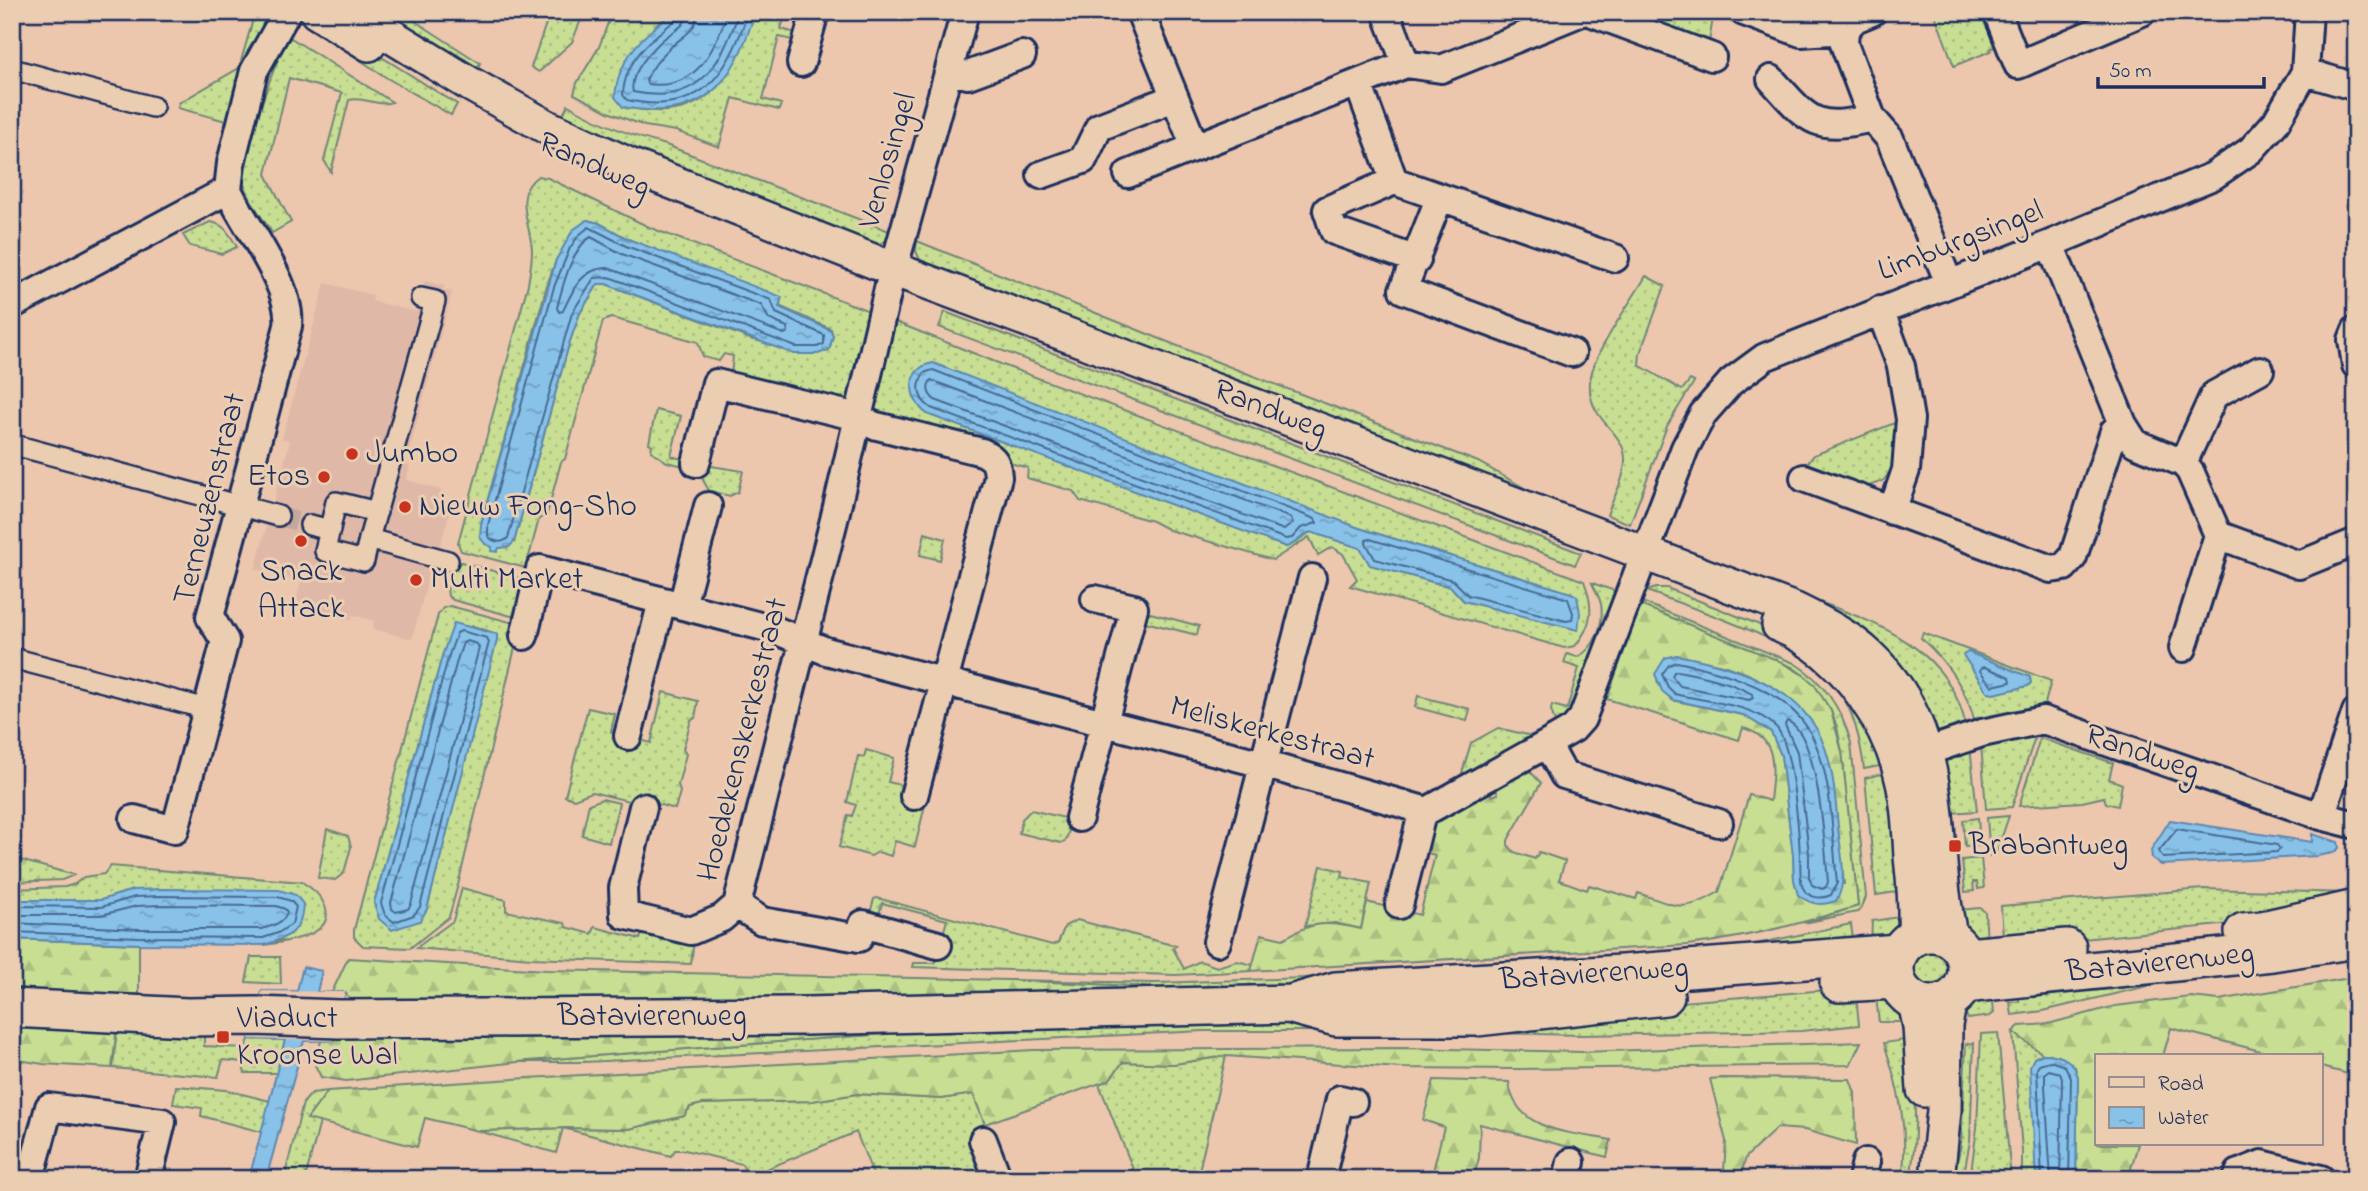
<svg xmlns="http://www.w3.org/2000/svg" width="2368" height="1191" font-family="'Indie Flower',sans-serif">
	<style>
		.built { fill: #e0b8a7 }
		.grass { fill: url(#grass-dots); stroke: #728678; stroke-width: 2; fill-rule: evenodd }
		.forest { fill: url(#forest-firs); stroke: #728678; stroke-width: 2; fill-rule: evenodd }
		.water { fill: url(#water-ripples); stroke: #5d87b1; stroke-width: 2 }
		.pier { fill: #ecc6ad }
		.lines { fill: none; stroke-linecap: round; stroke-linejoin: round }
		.shore { stroke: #476a95; stroke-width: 2 }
		.pedestrian-tunnel { stroke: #c2a89d; stroke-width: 19; stroke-dasharray: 19 10; stroke-linecap: butt }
		.pedestrian-casing { stroke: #1b2f5e; stroke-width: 24 }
		.minor-casing { stroke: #1b2f5e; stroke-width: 32 }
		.tertiary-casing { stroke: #1b2f5e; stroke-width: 38 }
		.secondary-casing { stroke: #1b2f5e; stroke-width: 42 }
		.pedestrian { stroke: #ebcdb1; stroke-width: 19 }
		.minor { stroke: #ebcdb1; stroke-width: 26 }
		.tertiary { stroke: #ebcdb1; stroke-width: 33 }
		.secondary { stroke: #ebcdb1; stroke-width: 37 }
		.poi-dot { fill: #c8321e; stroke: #ebcdb1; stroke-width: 2.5 }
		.labels { text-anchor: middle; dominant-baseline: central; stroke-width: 6; stroke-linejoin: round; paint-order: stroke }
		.street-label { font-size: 32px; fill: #1b2f5e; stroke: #ebcdb1 }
		.poi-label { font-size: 32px; fill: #1b2f5e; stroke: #ebcdb1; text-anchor: start }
	</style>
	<defs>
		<pattern id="grass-dots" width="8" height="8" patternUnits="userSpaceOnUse" patternTransform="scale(1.75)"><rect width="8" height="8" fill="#c8de93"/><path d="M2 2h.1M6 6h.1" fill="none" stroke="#abbf81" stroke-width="1.8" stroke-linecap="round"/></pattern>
		<pattern id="forest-firs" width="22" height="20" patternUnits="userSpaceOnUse" patternTransform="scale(1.75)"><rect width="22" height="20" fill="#c8de93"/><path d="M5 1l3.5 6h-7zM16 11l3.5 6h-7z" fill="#abbf81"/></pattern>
		<pattern id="water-ripples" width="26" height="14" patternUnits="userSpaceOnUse" patternTransform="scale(1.75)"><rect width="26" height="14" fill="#89c2e8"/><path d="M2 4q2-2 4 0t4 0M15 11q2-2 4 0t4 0" fill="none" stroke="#6f9ebf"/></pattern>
	</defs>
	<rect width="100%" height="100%" fill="#ecc6ad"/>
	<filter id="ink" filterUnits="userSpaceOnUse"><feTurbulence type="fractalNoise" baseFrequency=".0143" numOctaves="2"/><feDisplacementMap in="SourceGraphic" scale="14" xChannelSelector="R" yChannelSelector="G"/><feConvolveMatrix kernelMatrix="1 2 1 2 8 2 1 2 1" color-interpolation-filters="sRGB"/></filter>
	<g filter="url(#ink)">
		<path class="built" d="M425,281L444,286L443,290L452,292L406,463L410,467L406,480L441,490L439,499L452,503L431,579H428L412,639L373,629L374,621L353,615L351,620L295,606L301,581L255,569L290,441L282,438L325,283L373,295L372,301L416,312Z"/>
		<path class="grass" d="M363,12H401L480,63L472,78Z
			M550,12H584L572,42L539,72L531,67Z
			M612,12H675L656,25L623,107C637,109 652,112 666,111C720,108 740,56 755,12H786L781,29L800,34L798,41L779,37L763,99L781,104L779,110L733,98L719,147L676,131L645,126L608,112L578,96L574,94L577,83L599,47Z
			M1615,12H1714L1708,48Z
			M1934,12H1989L2001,44L1990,49L1991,51L1954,66Z
			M254,16L267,23L230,122L178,108L179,103L239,68Z
			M306,24C360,37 409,76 457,104L451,115L387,78Z
			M291,38L392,102C377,107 364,96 349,100L331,172L324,160L342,93L289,78L266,174L291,222L272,233C263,218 247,199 244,181C242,162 276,48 291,38Z
			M568,105C599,123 631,136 666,145L892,232L887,240L870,249L557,126Z
			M538,176L548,178L651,228L872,312L848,403L731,375L733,356L724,354L719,361L703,357L698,342L616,319L611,318L603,321L565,459L561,462L547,514L539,519L526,568L461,551L458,543L528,284C530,273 532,261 532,250C531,225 512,194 538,176ZM587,220L599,223L628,239L831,329L833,336L829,350L826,352L753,340L606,284H598L579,315L569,344L514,542L499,548L492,547L481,524L547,285L556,260Z
			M210,222C225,224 230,235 237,247L222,254L190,246L183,235Z
			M917,241L1225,365L1478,462L1544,499L923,267L916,251Z
			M1646,276L1665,286L1640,353L1639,365L1682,390L1690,380L1694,382L1667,426L1630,524L1607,515C1613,498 1626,477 1625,458C1624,430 1587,421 1590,382C1592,354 1631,302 1646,276Z
			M945,312L1581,553L1575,565L939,327Z
			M888,319L1008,367L1584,581C1594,607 1593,625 1575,646L1564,648L1350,586L1357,579L1343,554L1332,547L1318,555L1309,537L1273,560L1169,530L1152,521L1080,501L1073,491L1027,478L1028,468L1010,463L1006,452L975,441L869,414L872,389L878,390L880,385L874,383ZM915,376L1359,528L1571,593L1578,630L1464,601L1451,587L1370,565L1360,548L1311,532C1301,536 1297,544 1286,547L927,414L912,386Z
			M656,410L681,416L671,456L686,460L688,467L667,462L651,451L652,445L649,443Z
			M1897,422L1894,466L1883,481L1863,488L1804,467L1814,455Z
			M705,465L743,471L738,492L730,496L709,491L702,478Z
			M925,533L945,539L940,560L920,555Z
			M461,562L525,580L518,615L511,616L453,600L448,596C446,585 450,567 461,562Z
			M1592,583L1618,592L1575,714L1556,725L1551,710L1552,705L1567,709L1579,668L1564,663L1567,654L1577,657C1596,649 1604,622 1601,604C1599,596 1595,590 1592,583Z
			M1656,588H1667L1785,635L1837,672L1890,764L1864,769C1861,744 1856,719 1843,697C1809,642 1706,614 1647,591Z
			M1787,590C1860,618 1948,638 1966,727C1952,731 1942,736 1929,728Z
			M1642,602L1794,663C1824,681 1842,710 1851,743L1866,897L1861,909L1857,912L1804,923L1858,906L1842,752L1837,727L1831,711L1805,676L1792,667L1640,605L1622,657L1616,655L1636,603Z
			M450,606L514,623L518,635L459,881L449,917L410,948L363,946L354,937V930L438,615L443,608ZM473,626L497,634L427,909L374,903L443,653Z
			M1139,610L1199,626L1197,635L1145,622L1136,615Z
			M1923,633L2051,681L2043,711L2018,712L1975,723C1967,689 1947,662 1921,638Z
			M663,692L698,701L695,718L691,720L683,749L686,754L678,785L680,792L675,809L654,803L649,806L592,792L574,799L565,796L588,708L615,714L611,732L651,743Z
			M1418,696L1470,709L1467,721L1415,707Z
			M1498,728L1532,736L1530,742L1459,783L1471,743Z
			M2037,731L2012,807L1986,809L1981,744Z
			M2040,738L2113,763L2109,779L2122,784L2118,806L2106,803L2104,797L2082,802L2019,806Z
			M1970,747L1977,811L1950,813L1940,765L1951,754Z
			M866,750L894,758L888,782L905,786L904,795L926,801L915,847L895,841L891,856L878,852L871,856L839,847L848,815L852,816L856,805L847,802L858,756L864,757Z
			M1886,773L1892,796L1897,892L1876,895L1865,778Z
			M602,799L619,803L609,843L582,835L589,804Z
			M1031,810L1069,819L1071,824L1066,840L1061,843L1019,833L1022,819Z
			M2009,816L1996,854L1990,856L1987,818Z
			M1978,818L1980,845L1965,846L1963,820Z
			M327,829L348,836L351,847L344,873L335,880L318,878Z
			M1981,858L1984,888L1978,889L1977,882H1973L1974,891L1965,892L1962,860Z
			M20,860L74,875L62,880L12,882V864Z
			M110,866L302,882C312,888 321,895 325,906C337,936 284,942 264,945L281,940L133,890L101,900H12V889L65,887L75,884L84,877L104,874Z
			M1321,866L1343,871L1342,877L1371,883L1361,929L1335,923L1305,926Z
			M462,888L506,900V911L565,923L566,927L592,934L595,927L640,939L644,928L694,940L691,964L531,958L416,948L453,921Z
			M2203,889L2349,893L2240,923L2013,946L2003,936L2001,906Z
			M877,898L1052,945L1058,943L1065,926L1077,920L1176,946L1173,948L1184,969L1200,961L1217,967L1237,961L1253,965L1251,971L1176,975L913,967L914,963H935L947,920L882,903L878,919L869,917L874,899Z
			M1980,908L1985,912L1987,940L1982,941L1965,929L1959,910Z
			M1906,916C1900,934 1888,939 1871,947L1872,921Z
			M1851,924L1853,940L1300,986L1017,998L1147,987L1010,980L1156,983L1303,978L1727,950Z
			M1910 968a21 21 0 1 1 42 0a21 21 0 1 1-42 0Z
			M2356,948V958L2173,980L2043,1011L2012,1015L2010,1002H2019L2018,985Z
			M251,957H280L281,984L246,982Z
			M1850,988L1856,995L1859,1025L1801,1031L1582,1035L1403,1031H1203L584,1062H514L884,1034L907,1026L1633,1006Z
			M1875,989C1891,997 1901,1004 1906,1022H1879Z
			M1992,990L1994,1013L1990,1016L1968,1019L1966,1014L1971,998Z
			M117,1027L204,1036V1046L246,1048L249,1039L285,1040L277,1073H245L242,1062L223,1060L218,1077L113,1068Z
			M2013,1032L2043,1054L2034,1058L2036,1179H2022V1151Z
			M1998,1033L2011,1179H1970L1977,1128L1981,1034Z
			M1904,1040C1917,1085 1918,1133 1910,1179H1902C1909,1131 1899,1088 1884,1043Z
			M1974,1043L1970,1141L1963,1179H1953L1961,1145L1966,1044Z
			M1226,1056L1197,1179H1137L1099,1084L1109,1080L1123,1062L1174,1064Z
			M176,1086L226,1090L270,1101L262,1132L201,1116L202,1108L173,1104Z
			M328,1091L308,1118L320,1122L305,1179H293L286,1171L303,1103L312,1093Z
			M857,1094L941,1099L973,1094L989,1135L986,1179H875L856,1132L757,1173L744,1169L742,1164L685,1150H675L671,1156L563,1128L556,1153L478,1131L566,1128L629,1129L684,1116L690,1107L702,1104L812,1101Z"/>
		<path class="forest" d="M1640,605L1777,660L1805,676L1814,684L1831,711L1842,752L1858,906C1801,924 1745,938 1687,945L1251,971L1261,934L1283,939C1313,921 1327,921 1361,929L1367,902L1420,915L1435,855L1420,851L1429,827L1490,792L1492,796L1498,794L1496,788L1527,768L1541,783L1508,840V845L1514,852L1535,859L1539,852L1565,861L1559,880L1587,890L1589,885L1636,899L1638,893C1676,906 1683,914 1719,892L1749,795L1770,801C1773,771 1780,738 1743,728L1739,740L1607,699ZM1676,655L1727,666L1748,674L1788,698L1803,711L1830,767L1844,884L1794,880L1793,855L1781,755L1771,732L1743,715L1672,700L1657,682Z
			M12,939L139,944V994L95,997L12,995Z
			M348,958L547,970L1008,980L1154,987L1017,998L353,1005L345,992H332Z
			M2356,977V1076L2321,1067V1056H2280L2171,1028L2163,1056H2097V1144H2138L2128,1179H2076L2078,1078L2075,1067L2051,1054H2043L2013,1032L2019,1026L2048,1024L2115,1006L2191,997L2219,1000Z
			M12,1018L117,1027L112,1068L43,1064L12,1059Z
			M908,1026L884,1034L527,1061L346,1081L321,1077L315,1065L321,1041H333L346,1030Z
			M1861,1042L1850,1065L1517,1069L1400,1068L1226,1056L1174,1064L1123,1062L1109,1080L985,1124L973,1094L941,1099L857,1094L812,1101L702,1104L690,1107L684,1116L629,1129L566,1128L478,1131L425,1118L417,1147L307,1119L328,1091L528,1078L1033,1050L1403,1048L1582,1052Z
			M1722,1078L1850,1079L1855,1093L1856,1145L1805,1130L1777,1128L1746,1157L1740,1179H1699L1701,1171H1724L1726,1141L1710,1079Z
			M1434,1080L1509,1082C1514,1132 1573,1133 1611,1140L1607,1157L1480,1124L1479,1158L1473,1179H1431L1444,1127L1423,1120Z"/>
		<path class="water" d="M675,12H755C734,85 703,122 623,107L615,97C618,58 644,33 675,12Z
			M587,220L599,223L628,239L782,297L779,307L830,330L833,336L829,350L818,354H794L606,284H598L580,313L569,344L514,542L509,547L499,548L497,552L491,551L492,547L485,544L480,537L481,524L556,260L573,230Z
			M933,363L1359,528L1571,593L1577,596L1580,613L1578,630L1464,601L1451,587L1370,565L1360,548L1311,532C1301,535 1297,544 1286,547L927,414C908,400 904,368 933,363Z
			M454,623L493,633L497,634V640L427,909L420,921L392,930L379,919L374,903L443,653Z
			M1968,652L2030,677L2031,683L2028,686L1994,694L1988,693L1963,655Z
			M1676,655C1726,664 1787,681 1816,728C1833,757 1835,794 1838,827C1840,851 1849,880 1836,901C1820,906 1812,905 1798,895L1794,880L1793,855L1781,755L1771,732L1743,715L1673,700L1662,691L1655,674L1665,658Z
			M2170,820L2312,842V834L2338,842L2339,848L2333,853L2317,856L2161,865L2152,858L2151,850Z
			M160,889L279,890L296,895L303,904C302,932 290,937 264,945L139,944L12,939V900H101L133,890Z
			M303,967L322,971L317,992H345L333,1041H304L266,1179H249L285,1040L249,1039L262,991H297Z
			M2043,1054C2061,1054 2074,1060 2078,1077L2076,1179H2036L2030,1066L2034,1058Z"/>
		<path class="pier" d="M262,991L345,992L333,1041L249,1039Z"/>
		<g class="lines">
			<path class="shore" d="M678,12L676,20C651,38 624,62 623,95L627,100C700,116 728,76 748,12
				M687,12C686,27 676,29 666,37C653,48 628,74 633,92C698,106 720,67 739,12
				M697,12C697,32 683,35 671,47C660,57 652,67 646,80L647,84C697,91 713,52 728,12
				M589,227L626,246L771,300L776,313L824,335V344L817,347H796L609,277L594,278L572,313L508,538C502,544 493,542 488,536V525L554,287L570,248L579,235Z
				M591,237L622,254L761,305L769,319L787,327L788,332L784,334L608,268C582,268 573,289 563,311L559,312L557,308C562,288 572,247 591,237Z
				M933,370L1315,519L1317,523L1301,528L1292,538L1286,539L931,408C918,399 916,387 924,373Z
				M931,380L1291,518L1293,523L1284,530L935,400C928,395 926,387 931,380Z
				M1370,539L1568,599L1573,613L1572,620L1566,621L1468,595L1453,580L1375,559L1366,543V540Z
				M461,631L487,638L489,642L420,907L414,915L394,922L385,915L381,903L449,655L457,633Z
				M467,641L477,644L479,648L411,904L408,909L396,912L392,909L391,903L458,657L463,643Z
				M1677,662C1724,671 1787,689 1811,734C1833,776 1832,837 1837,883L1831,895C1822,899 1809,899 1803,888C1799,879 1801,867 1800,857C1799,831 1792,743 1776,727C1752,703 1706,702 1675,694L1668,687L1662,674L1669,665Z
				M1985,667L2010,677L2011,682L1992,686L1980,671L1981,668Z
				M1678,671C1704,676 1729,681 1752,694L1753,698L1749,700L1680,686L1672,676L1674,672Z
				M1787,721C1819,731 1825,851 1828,882L1826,887L1822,889L1812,885L1809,877V853L1797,752L1785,725Z
				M2177,829L2277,845L2280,849L2277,852L2163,858L2159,851Z
				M12,906L101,907L135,897L160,896L278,897L291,901L296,907L292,924L278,933L263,938L139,937L12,932
				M12,915H101L137,906L160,905L276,906L285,909L287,912C284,923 272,926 262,929H139L12,923
				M2042,1179L2037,1069L2039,1064L2050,1061L2065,1066L2071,1078L2069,1179
				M2051,1179L2045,1086V1073L2049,1070L2060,1073L2062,1079L2060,1179"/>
			<path class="pedestrian-tunnel" d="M278,516L310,525"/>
			<defs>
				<path id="pedestrian" d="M12,69L153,107
					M421,298L435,301L369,539L448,561
					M22,447L278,516
					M310,525L330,530
					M369,539L364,561L325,551L336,502L377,512
					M12,658L207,709"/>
				<path id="minor" d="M1140,12L1195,147L1406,64L1441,69L1582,12
					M1386,12L1406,64
					M1590,12L1712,57
					M1744,12L1801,33L1845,30
					M1872,12L1855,19L1845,30L1844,44L1872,118L1890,139L1949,283
					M1997,12L2018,65L2142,12
					M801,63L815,12
					M949,71L968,75L1022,55
					M2305,72L2356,87
					M1771,79C1809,121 1814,132 1872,118
					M1358,83L1394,181L1615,258
					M1128,174L1195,147
					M1041,175L1083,160L1099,127L1174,98
					M1394,181L1327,210L1334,231L1417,260
					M228,190L231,163L254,71L287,12
					M1439,199L1403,290L1572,353
					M2050,244L2123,424L2135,443L2183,463L2190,471L2218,535L2299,565L2356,542
					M12,305L228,190
					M1880,310L1901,366L1910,419L1906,470L1892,511
					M2356,330L2352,340L2356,365
					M696,463L716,383L858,417L873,425L982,452C995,458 997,463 998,477L914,796
					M2183,463L2214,395L2260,370
					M1804,478L2051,569L2064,567L2073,557L2114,431L2123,424
					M682,606L708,506
					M524,636L540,569L775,630L826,651L1263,764L1427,811L1547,744L1573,729L1582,719L1685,448L1703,414L1731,382L1765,357L2050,244L2213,176L2251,150L2276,122L2305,72L2309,12
					M2183,648L2218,535
					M628,736L662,601
					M1547,744L1564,775L1719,823
					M1908,758L1982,733L2043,720L2321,816L2356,825
					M643,807L623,888L624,915L691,931L722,918L737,905
					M2321,816L2356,712
					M1079,818L1134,608L1095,599
					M134,819L175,830L225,641L210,617L288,326C293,286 246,228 228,190
					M1399,905L1423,810
					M1217,942L1312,578
					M938,945L863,924L859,938L762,921L737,905L834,520L889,285L965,12
					M983,1140L998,1179
					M30,1179L49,1107L162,1122L148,1179
					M1321,1179L1340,1099L1353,1102
					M1567,1179L1571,1162
					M1862,1179L1866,1162
					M2237,1179L2239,1173L2262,1164L2321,1179"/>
				<path id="tertiary" d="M317,12L369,44
					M352,12L470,84L547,127L629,165L893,269L1795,610C1821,623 1848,636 1869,656C1915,699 1930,754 1936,815C1940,857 1941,898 1951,938
					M1779,625C1846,652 1895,728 1906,798C1909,817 1910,837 1911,857C1914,883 1916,909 1915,936
					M1915,1002L1920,1026L1924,1090
					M1937,1179L1944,1110L1945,1025L1950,1000"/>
				<path id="secondary" d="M2244,932L2262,930L2356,909
					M1895 969a36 36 0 1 1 72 0a36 36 0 1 1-72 0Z
					M1966,957L2067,948
					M1839,983L1896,980
					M1964,984L2272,952L2356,939
					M1292,1005L1336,1017H1477L1665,996
					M12,1008L187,1017L255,1016L339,1019L806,1016L1291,1004L1336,991L1622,974L1898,953"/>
			</defs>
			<use href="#pedestrian" class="pedestrian-casing"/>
			<use href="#minor" class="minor-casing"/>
			<use href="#tertiary" class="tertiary-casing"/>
			<use href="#secondary" class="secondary-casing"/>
			<use href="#pedestrian" class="pedestrian"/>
			<use href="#minor" class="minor"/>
			<use href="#tertiary" class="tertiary"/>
			<use href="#secondary" class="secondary"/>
		</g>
	</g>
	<g class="poi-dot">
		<circle cx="352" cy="454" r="7"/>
		<circle cx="324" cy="477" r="7"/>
		<circle cx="405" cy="507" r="7"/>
		<circle cx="301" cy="541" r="7"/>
		<circle cx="416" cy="580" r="7"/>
		<rect x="1948" y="839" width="14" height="14" rx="3.5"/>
		<rect x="216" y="1030" width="14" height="14" rx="3.5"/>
	</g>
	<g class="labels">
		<g class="street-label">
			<text transform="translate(889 161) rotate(-74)">Venlosingel</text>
			<text transform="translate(594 166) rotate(24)">Randweg</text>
			<text transform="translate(1961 242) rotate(-21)">Limburgsingel</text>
			<text transform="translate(1270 411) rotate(21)">Randweg</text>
			<text transform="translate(211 499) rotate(-76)">Terneuzenstraat</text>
			<text transform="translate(1272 734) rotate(15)">Meliskerkestraat</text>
			<text transform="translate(744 740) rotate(-76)">Hoedekenskerkestraat</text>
			<text transform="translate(2142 754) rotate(19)">Randweg</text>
			<text transform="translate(2160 964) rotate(-6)">Batavierenweg</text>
			<text transform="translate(1594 975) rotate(-4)">Batavierenweg</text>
			<text x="652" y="1017">Batavierenweg</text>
		</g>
		<g class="poi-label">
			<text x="366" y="454">Jumbo</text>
			<text x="310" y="477" text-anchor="end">Etos</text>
			<text x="419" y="507">Nieuw Fong-Sho</text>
			<text x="301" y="572" text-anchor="middle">Snack<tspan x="301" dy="37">Attack</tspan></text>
			<text x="430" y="580">Multi Market</text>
			<text x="1969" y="846">Brabantweg</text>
			<text x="237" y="1019">Viaduct<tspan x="237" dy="37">Kroonse Wal</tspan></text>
		</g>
	</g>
	<rect width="2368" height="1191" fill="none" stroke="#ebcdb1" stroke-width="42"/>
	<rect x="21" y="21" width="2326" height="1149" fill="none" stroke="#1b2f5e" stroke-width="2.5" filter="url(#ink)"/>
	<rect x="2095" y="1054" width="228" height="91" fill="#ebcdb1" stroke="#988e90" stroke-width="2"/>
	<rect x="2109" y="1077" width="35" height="10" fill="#ebcdb1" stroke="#988e90" stroke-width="2"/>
	<text x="2158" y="1090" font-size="21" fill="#1b2f5e">Road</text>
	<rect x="2109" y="1107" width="35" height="21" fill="url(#water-ripples)" stroke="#988e90" stroke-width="2"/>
	<text x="2158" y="1124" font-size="21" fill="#1b2f5e">Water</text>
	<path d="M2098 77v10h166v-10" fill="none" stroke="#1b2f5e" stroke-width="3.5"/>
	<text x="2109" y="77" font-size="21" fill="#1b2f5e" stroke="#ebcdb1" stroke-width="5" paint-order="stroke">50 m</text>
</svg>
